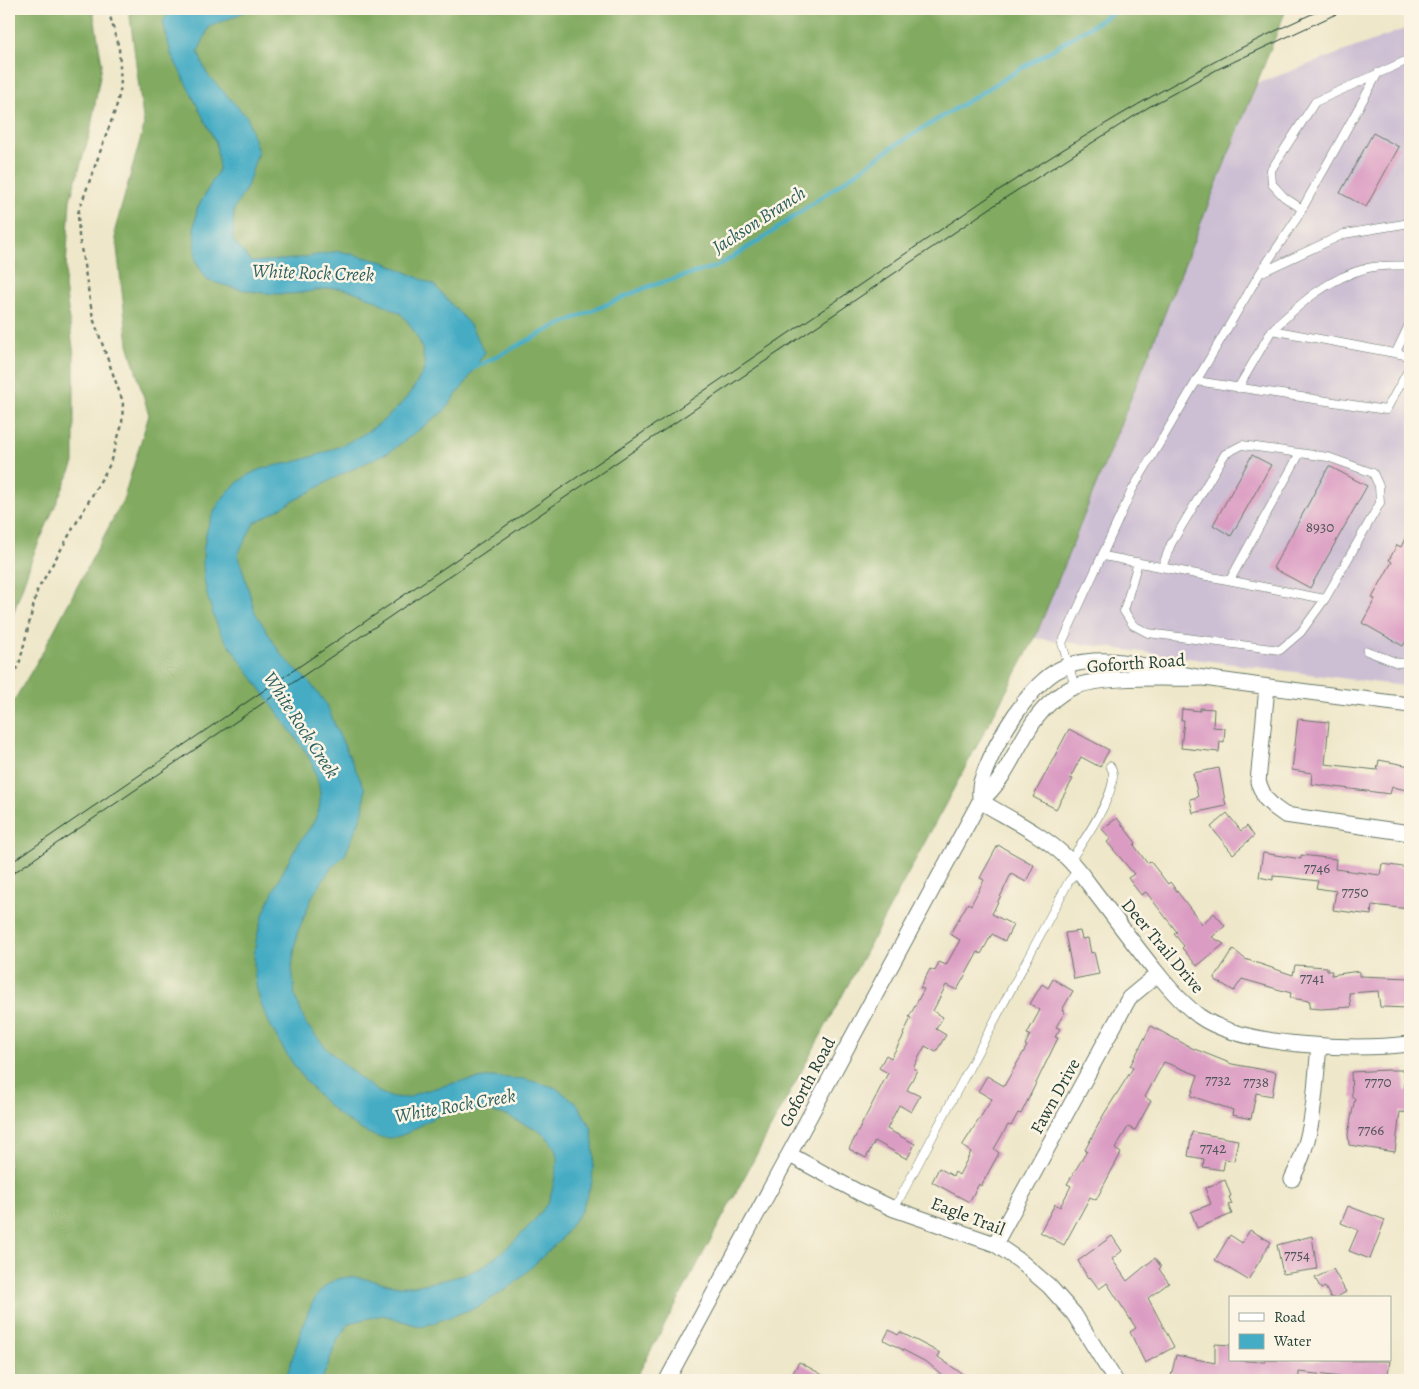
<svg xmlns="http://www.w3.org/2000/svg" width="1419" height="1389" font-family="Alegreya,serif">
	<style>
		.industrial { fill: #ccbed3 }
		.forest { fill: #82aa60; stroke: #50744a }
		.water { fill: #44acc4; stroke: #32747c }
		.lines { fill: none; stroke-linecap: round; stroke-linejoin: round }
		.stream { stroke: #44acc4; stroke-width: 4.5 }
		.building { fill: #db9cc3 }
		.lane-casing { stroke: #677868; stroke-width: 9 }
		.street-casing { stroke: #677868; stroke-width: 17 }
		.path { stroke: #677868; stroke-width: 2.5; stroke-dasharray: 4 4; stroke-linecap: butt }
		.lane { stroke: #fff; stroke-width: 8 }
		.street { stroke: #fff; stroke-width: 15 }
		.tram { stroke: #1f3d34; stroke-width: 1 }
		.labels { text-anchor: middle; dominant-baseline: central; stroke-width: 5; stroke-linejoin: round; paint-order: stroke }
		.number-label { font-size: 15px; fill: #4e5558 }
		.street-label { font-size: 18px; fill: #1f3d34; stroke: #fcf5e5 }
		.water-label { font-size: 19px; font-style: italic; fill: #2a5e5f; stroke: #fcf5e5 }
	</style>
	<rect width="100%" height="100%" fill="#fcf5e5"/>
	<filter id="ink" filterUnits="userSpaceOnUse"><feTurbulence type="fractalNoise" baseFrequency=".02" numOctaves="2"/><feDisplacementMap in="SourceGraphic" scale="10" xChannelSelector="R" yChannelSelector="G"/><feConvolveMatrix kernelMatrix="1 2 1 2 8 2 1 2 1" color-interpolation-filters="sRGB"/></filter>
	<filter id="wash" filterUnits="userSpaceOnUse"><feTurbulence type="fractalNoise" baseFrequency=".0096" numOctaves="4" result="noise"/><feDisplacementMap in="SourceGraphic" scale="20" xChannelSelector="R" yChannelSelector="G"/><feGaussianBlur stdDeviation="1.12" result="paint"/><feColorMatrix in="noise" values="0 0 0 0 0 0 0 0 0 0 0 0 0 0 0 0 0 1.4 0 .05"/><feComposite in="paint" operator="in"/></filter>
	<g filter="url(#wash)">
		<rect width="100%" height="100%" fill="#eee7c9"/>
		<path class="industrial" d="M1410,27V687L1035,638L1256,84Z"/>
		<path class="forest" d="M9,9H93L102,64L90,133L70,200L65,286L74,356V463L33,556L9,626Z
			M129,9H1289L1286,10L1035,638L635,1380H9V709L41,655L123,500L149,415L128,344L115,230L144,126Z"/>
		<path class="water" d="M177,9H252L209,27L198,52L207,74L247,117L258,152L247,187L234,209L233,240L251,262L294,259L339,251L384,262L434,285L470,325L485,352L467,381L444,411L391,451L342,474L254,523L238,554L255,612L281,654L310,683L327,705L336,728L365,789L363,812L345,855L331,868L313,895L297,934L292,966L295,996L306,1024L327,1049L356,1075L377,1091L390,1097L409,1098L417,1093L458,1082L491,1077L524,1079L554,1087L576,1102L592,1129L594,1157L592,1182L581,1211L561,1239L514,1284L480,1306L422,1327L383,1315L349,1323L337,1341L322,1380H285C293,1359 303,1318 314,1300C337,1263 365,1281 399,1286C415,1288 468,1276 482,1267C505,1251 531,1227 547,1204C551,1199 558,1166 557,1158C556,1141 540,1130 526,1125C518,1122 510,1116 502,1114C484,1110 456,1110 438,1116C416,1125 398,1147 370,1134C324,1114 286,1060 266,1016C238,954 264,907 294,851C300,839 312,828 317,815C325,795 316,772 307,754L222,635C194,580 192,509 250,474C263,466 283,465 298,461C344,448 390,426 416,384C418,379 424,373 424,368C425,362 423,355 422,349C421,341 405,315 398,312C380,303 354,288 334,288C323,288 311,292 300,293C272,297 234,289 207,280L196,262L194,228L197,209L219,169L216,143L171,54L163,22L166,16Z"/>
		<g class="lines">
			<path class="stream" d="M472,369L550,329L647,287L718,266L765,237L894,146L1119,9"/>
		</g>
		<g id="blocks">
			<path class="building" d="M1373,133L1399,147L1366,207L1340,193Z
				M1252,455L1271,465L1231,536L1213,525Z
				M1329,466L1367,486L1310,588L1273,568Z
				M1410,528V634L1403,646L1362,623L1375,599L1372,598L1392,562L1389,560L1397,545L1401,547Z
				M1200,708L1214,709L1213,727L1225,728L1224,742L1220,741L1219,752L1181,748L1184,720H1181L1182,709L1200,711Z
				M1298,719L1329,722L1325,764L1377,770L1379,760L1410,766L1407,790L1392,787L1390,794L1311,784L1312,773L1292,770Z
				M1069,729L1109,750L1100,767L1081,757L1070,778L1073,779L1056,809L1033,797Z
				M1219,768L1226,806L1193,813L1190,799L1198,797L1193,773Z
				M1227,813L1241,831L1247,826L1254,836L1233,854L1211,827Z
				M1117,818L1136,843L1134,845L1147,863L1150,861L1168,884L1170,882L1202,924L1214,913L1225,926L1212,937L1224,944L1197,966L1182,948L1184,946L1174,934L1177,932L1146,892L1141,895L1128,878L1134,874L1107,842L1111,839L1102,829Z
				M998,845L1034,865L1026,882L1011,874L992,914L1013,925L1005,941L992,934L981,954L978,952L957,990L946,985L933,1011L943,1017L936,1029L946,1035L936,1052L925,1046L913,1068L917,1070L907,1090L920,1096L911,1112L899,1105L887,1129L915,1144L907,1159L875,1141L866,1158L849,1149L888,1073L879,1068L886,1055L891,1058L904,1035L903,1034L911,1018L909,1017L924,989L920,988L930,969L935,971L939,962L946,965L960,940L950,934L968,903L971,905L984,880L980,878Z
				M1263,853L1301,859V855L1336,859L1335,869L1380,875L1382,864L1410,868V909L1372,905L1371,915L1333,910L1336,891L1316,888L1318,881L1286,877L1273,876V880L1259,877Z
				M1080,931L1082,939L1088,938L1091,953L1094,952L1099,974L1074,979L1065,933Z
				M1233,949L1245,959L1293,975L1295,965L1327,967V971H1332L1331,975L1359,971V976L1410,978V1008L1380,1007L1378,991L1349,993L1351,1007L1321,1009L1309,1008L1310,1001L1290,998L1291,993L1242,979L1234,991L1214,979Z
				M1053,979L1073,991L1062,1010L1065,1012L1056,1027L1060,1029L1055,1037L1058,1038L1021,1114L1018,1113L1011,1126L1008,1125L994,1149L999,1153L981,1186L979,1184L969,1202L932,1182L939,1168L953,1176L955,1172L959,1175L971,1152L962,1146L992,1099L978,1091L987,1076L1004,1086L1027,1046L1025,1045L1030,1035L1027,1034L1040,1010L1030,1004L1042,984L1048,988Z
				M1151,1026L1192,1048L1232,1064L1276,1072L1272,1096L1256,1093L1251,1119L1232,1115L1233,1110L1191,1096L1198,1075L1164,1062L1145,1097L1151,1101L1135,1130L1128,1127L1115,1149L1121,1153L1096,1200L1090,1197L1064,1245L1040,1232L1055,1204L1060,1207L1071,1186L1067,1184L1087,1151L1085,1150L1104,1114L1133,1068L1130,1066Z
				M1387,1070H1404L1405,1090L1410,1091V1113L1400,1112L1395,1152L1349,1145L1348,1134L1355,1098H1352L1351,1072Z
				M1192,1132L1238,1140L1234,1161L1225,1159L1223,1170L1203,1167L1204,1159L1188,1156Z
				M1225,1180L1231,1196L1229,1197L1232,1204L1228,1205L1232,1214L1197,1228L1191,1212L1211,1204L1205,1188Z
				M1348,1206L1385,1220L1370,1259L1349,1251L1358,1230L1341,1223Z
				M1250,1230L1271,1242L1248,1280L1215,1260L1230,1235L1242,1243Z
				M1112,1236L1122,1251L1112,1259L1127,1281L1155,1258L1161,1267L1159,1269L1169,1283L1148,1298L1174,1347L1145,1363L1130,1332L1136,1328L1107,1283L1099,1289L1090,1277L1088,1278L1078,1261Z
				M1312,1236L1317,1269L1283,1274L1277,1245Z
				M1333,1269L1346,1292L1335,1298H1331L1325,1287L1321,1289L1315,1278Z
				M889,1330L898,1335L900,1332L940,1353L938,1357L971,1380H937L942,1375L928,1363L884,1340Z
				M1215,1344L1230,1345V1360L1265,1362V1360L1390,1361L1387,1380H1367L1299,1372V1377L1264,1380H1170L1176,1355L1215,1363Z
				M799,1362L832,1380H789Z"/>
		</g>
	</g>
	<g filter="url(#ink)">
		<use href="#blocks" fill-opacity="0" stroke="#677868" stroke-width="1"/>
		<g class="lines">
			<defs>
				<path id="lane" d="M1302,209L1284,197L1272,184L1271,170L1315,102L1410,59
					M1410,265C1397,266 1381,265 1368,268C1328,278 1301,303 1272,330L1410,356
					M1260,273L1297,218L1378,73
					M1396,352L1410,323
					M1196,381L1386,410L1410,367
					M1238,388L1272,330
					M1104,556L1325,599L1380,503L1379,486L1373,473L1328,457L1242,445L1225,454L1171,544L1162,567
					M1138,562L1124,611L1133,625L1148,633L1280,650L1301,632L1325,599
					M1230,580L1300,453
					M1367,651L1398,663L1410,662
					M1075,687L1062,643L1132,490L1260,273L1344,234L1410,223
					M1070,861C1081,844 1125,784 1110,766
					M894,1209L1069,881L1078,870"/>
				<path id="street" d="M1267,687L1258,782L1265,798L1274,807L1285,815L1410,833
					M980,801C1008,818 1042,834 1066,857C1078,868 1087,882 1097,895C1117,921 1136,947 1157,973C1169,988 1183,1004 1199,1016C1244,1048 1357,1050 1410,1044
					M980,801C980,795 979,788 981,782C993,746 1031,676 1070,665C1115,652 1159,672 1204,678C1272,688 1341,696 1410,705
					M790,1155L858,1192L894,1209L995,1244L1020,1261L1049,1286L1074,1314L1115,1380
					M1292,1179C1315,1135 1314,1095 1319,1046
					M995,1244L1129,998L1158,974
					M667,1380L980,801C1002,784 1014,753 1029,729C1039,712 1057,693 1076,686C1110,675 1165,679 1201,678"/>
			</defs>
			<use href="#lane" class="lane-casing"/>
			<use href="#street" class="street-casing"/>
			<path class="path" d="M9,685L20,661L37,591L109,466L122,425L123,402L93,318L79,236L78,213L116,108L121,87L119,48L108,9"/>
			<use href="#lane" class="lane"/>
			<use href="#street" class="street"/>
			<path class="tram" d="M9,864L999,190C1104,123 1209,59 1323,9
				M9,876L1005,198L1147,108L1218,69L1347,9"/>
		</g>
	</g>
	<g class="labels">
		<g class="number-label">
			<text x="1320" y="527">8930</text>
			<text x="1317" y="868">7746</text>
			<text x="1355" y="892">7750</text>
			<text x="1312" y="978">7741</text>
			<text x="1218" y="1080">7732</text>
			<text x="1256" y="1082">7738</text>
			<text x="1378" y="1082">7770</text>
			<text x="1371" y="1130">7766</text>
			<text x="1213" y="1148">7742</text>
			<text x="1297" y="1255">7754</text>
		</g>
		<g class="street-label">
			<text transform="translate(1136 663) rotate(-4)">Goforth Road</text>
			<text transform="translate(1163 946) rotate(50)">Deer Trail Drive</text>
			<text transform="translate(807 1082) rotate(-62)">Goforth Road</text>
			<text transform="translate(1055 1096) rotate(-61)">Fawn Drive</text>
			<text transform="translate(968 1216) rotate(21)">Eagle Trail</text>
		</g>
		<g class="water-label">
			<text transform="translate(759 220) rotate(-33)">Jackson Branch</text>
			<text transform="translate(313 273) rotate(2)">White Rock Creek</text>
			<text transform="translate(301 725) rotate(57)">White Rock Creek</text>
			<text transform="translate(455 1106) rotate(-10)">White Rock Creek</text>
		</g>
	</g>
	<rect width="1419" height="1389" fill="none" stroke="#fcf5e5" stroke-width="30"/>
	<rect x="1229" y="1296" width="162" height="65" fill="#fcf5e5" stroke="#a4ab9e"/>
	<rect x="1239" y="1313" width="25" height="8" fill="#ffffff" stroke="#a4ab9e"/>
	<text x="1274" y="1322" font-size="15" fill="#1f3d34">Road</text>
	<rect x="1239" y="1334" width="25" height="15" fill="#44acc4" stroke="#a4ab9e"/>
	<text x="1274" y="1346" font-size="15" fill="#1f3d34">Water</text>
</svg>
